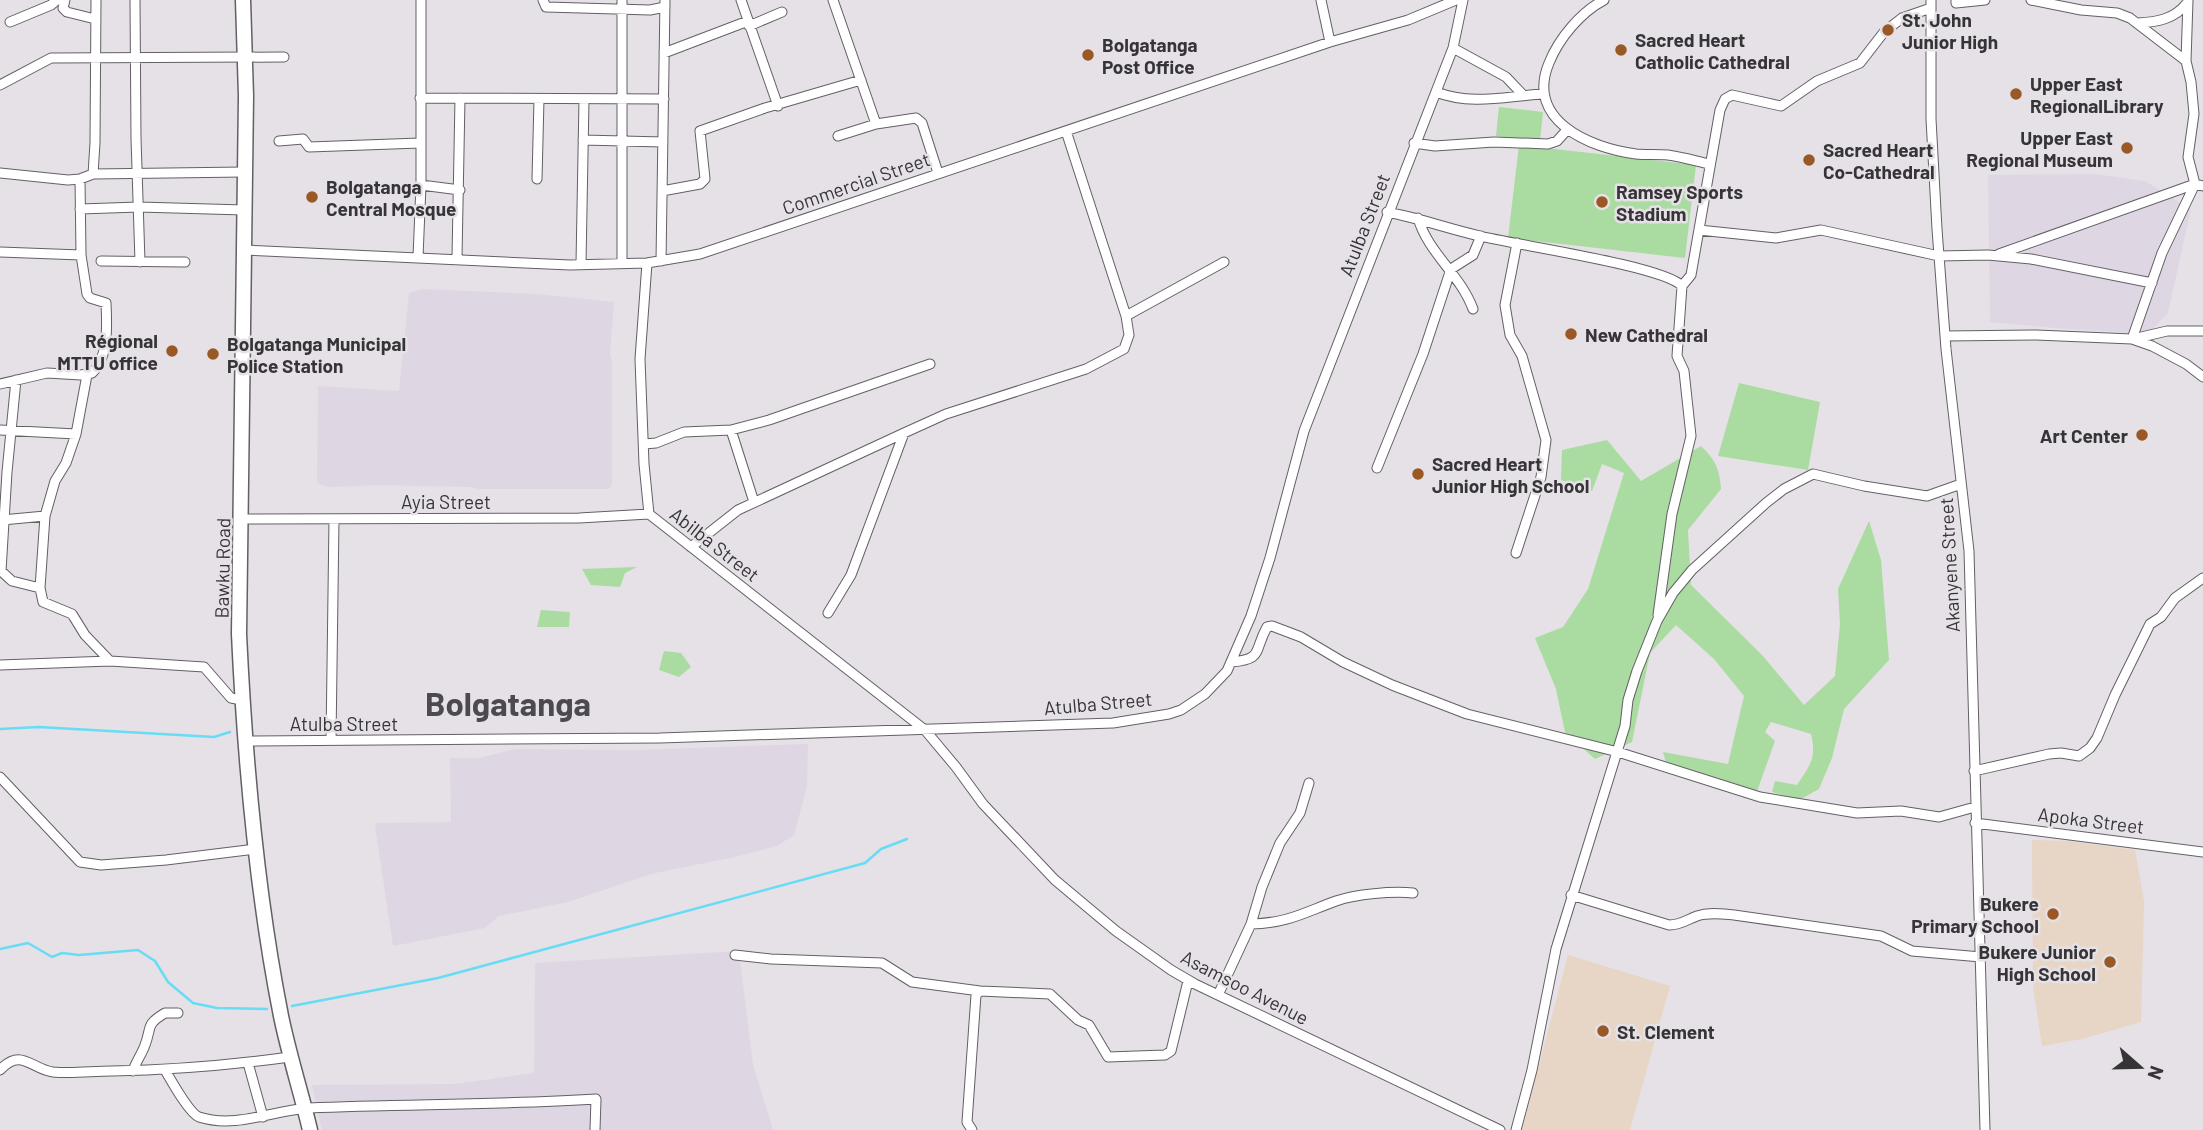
<svg xmlns="http://www.w3.org/2000/svg" width="2203" height="1130" font-family="Barlow,sans-serif">
	<style>
		.built { fill: #dfd6e3 }
		.education { fill: #e7d5c5 }
		.green { fill: #aadba0 }
		.lines { fill: none; stroke-linecap: round; stroke-linejoin: round }
		.stream { stroke: #68dcf4; stroke-width: 2.5 }
		.minor-casing { stroke: #636065; stroke-width: 11 }
		.highway-casing { stroke: #636065; stroke-width: 17 }
		.minor { stroke: #fff; stroke-width: 9 }
		.highway { stroke: #fff; stroke-width: 14 }
		.poi-dot { fill: #9a5824; stroke: #e5e1e7; stroke-width: 2.5 }
		.labels { text-anchor: middle; dominant-baseline: central; stroke-width: 5; stroke-linejoin: round; paint-order: stroke }
		.poi-label { font-size: 19px; font-weight: bold; fill: #363437; stroke: #e5e1e7; text-anchor: start }
		.street-label { font-size: 19px; fill: #363437; stroke: #e5e1e7 }
		.town-label { font-size: 33px; font-weight: bold; fill: #4d4a4f; stroke: #e5e1e7 }
	</style>
	<rect width="100%" height="100%" fill="#e5e1e7"/>
	<path class="built" d="M2095,174L2145,181L2191,209L2168,313L2148,334L2055,328L1990,322L1988,175Z
		M422,289L537,294L614,302L610,354L612,362V484L609,489H478L471,487L378,485L328,487L317,483L318,386L399,391L409,293Z
		M808,744L807,786L794,835L777,846L734,857L651,874L568,902L499,916L485,928L393,946L375,826L377,823L451,822L450,758H480L515,749L634,750Z
		M739,951L753,1065L773,1130H322L312,1085L455,1084L534,1073L535,963Z"/>
	<path class="education" d="M2032,840L2068,841L2135,850L2144,901L2141,1022L2082,1039L2042,1046L2033,987Z
		M1568,955L1670,986L1630,1130H1522Z"/>
	<path class="green" d="M1499,107L1543,112L1540,141L1496,136Z
		M1519,145L1696,165L1685,258L1508,238Z
		M1739,383L1820,402L1808,470L1718,456Z
		M1607,440L1641,481L1701,446C1715,459 1720,470 1721,489L1688,530L1691,585L1762,655L1804,705L1835,676L1840,624L1838,589L1869,521L1881,560L1889,660L1844,709L1832,758L1819,789L1799,800L1772,792L1775,781L1797,785C1810,766 1817,757 1811,734L1771,722L1765,732L1775,741L1756,794L1668,769L1663,752L1728,764L1744,696L1714,659L1676,625L1650,653L1632,742L1595,759L1565,732L1556,689L1535,638L1563,627L1588,589L1624,473L1602,464L1592,491L1561,480L1562,450Z
		M637,567L625,573L620,587L591,585L582,569Z
		M541,610L570,612L569,627H537Z
		M664,651L681,653L691,667L679,677L659,670Z"/>
	<g class="lines">
		<path class="stream" d="M0,729L39,727L214,737L230,732
			M0,949L28,943L52,957L62,953L79,955L138,950L155,961L168,982L193,1003L217,1008L267,1009
			M292,1006L438,978L865,863L881,849L907,839"/>
		<defs>
			<path id="minor" d="M65,0L63,8L67,12L95,19
				M135,0L136,138L140,262
				M543,0L546,7L650,10L665,7
				M741,0L778,106
				M833,0L876,124
				M1321,0L1330,42
				M1604,0C1581,12 1559,38 1549,63C1525,120 1589,148 1636,154C1646,155 1657,154 1668,155C1682,157 1696,161 1710,164
				M1931,0V119L1937,229L1946,349L1969,551L1985,1130
				M1956,0V3L1985,0
				M2031,0L2081,10L2117,13L2130,18L2186,61L2191,82L2194,114L2188,157L2195,184L2203,186
				M10,22L51,5L57,0
				M2138,23C2157,22 2175,19 2187,3
				M749,26L782,12
				M1453,48L1506,77L1523,95
				M664,53L748,21
				M2186,61L2188,0
				M0,85L51,58L284,57
				M1436,92C1473,106 1506,96 1544,94
				M420,98L664,99
				M838,136L876,124L916,118L922,123L938,173
				M583,140L663,142
				M279,141L303,139L309,147L420,143
				M1414,143L1435,146L1494,142L1548,144L1557,141L1567,130
				M0,173L68,180L80,179L81,255L87,294L90,298L106,303C107,325 109,357 92,373L81,375L47,373L0,384
				M93,174L244,172
				M80,179L93,174L95,143L96,0
				M537,179L539,99
				M421,185L460,190
				M662,191L700,184L705,179L700,131L765,108L861,80
				M80,209L139,207L244,210
				M1387,212C1419,218 1449,229 1480,236C1516,245 1663,266 1682,286L1677,356L1684,371L1691,436L1672,514L1658,615
				M1418,218C1428,253 1460,274 1473,309
				M1699,230L1776,238L1821,230L1939,256L1988,255L2031,259L2152,283
				M244,250L570,265L647,263L700,254L1330,42L1408,20L1456,0
				M0,252L81,255
				M1999,254L2195,184
				M418,257L421,185V0
				M457,258L460,98
				M101,261L185,262
				M661,261L665,0
				M622,263V0
				M647,263L640,359L644,464L649,514L925,730L956,767L983,804L1055,880L1116,931L1171,970L1195,984L1500,1130
				M581,264L584,99
				M1682,286L1691,275L1720,110L1725,99L1732,95L1781,106L1817,81L1860,63L1884,32L1902,18L1931,8
				M1126,316L1224,262
				M1945,336L2036,335L2132,339L2152,346L2186,364L2203,377
				M2132,339L2162,253L2195,184
				M2133,339L2167,331H2203
				M87,375L76,434L66,463L55,481L45,516L40,588L43,602L72,614L85,635L110,661
				M0,430L76,434
				M731,430L754,502
				M644,444L656,443L684,432L731,430L769,420L930,364
				M1377,468L1423,354L1451,269L1473,255L1481,236
				M242,519L579,518L649,514
				M2,520L45,516
				M691,547L738,510L904,433L946,414L1086,369L1124,349L1129,335L1126,316L1066,131
				M1516,553L1541,477L1546,440L1522,356L1510,335L1505,305L1517,243
				M0,570L12,581L40,588
				M1,571L7,472L16,380
				M828,613L851,575L904,433
				M1231,662C1264,659 1253,652 1267,627L1272,626L1301,637L1343,662L1392,685L1467,714L1618,752L1760,797L1857,813L1901,811L1939,817L1975,807
				M0,665L110,661L204,667L231,698L242,700
				M331,740L334,519
				M245,741L660,738L1113,723L1169,714L1181,710L1205,694L1227,671L1251,616L1270,558L1304,431L1453,48L1463,0
				M1974,771L2049,754L2061,753L2079,756L2090,748L2097,738L2115,695L2150,624L2161,617L2175,598L2203,578
				M0,777L80,862L101,865L166,860L256,849
				M1975,823L2203,852
				M1571,895L1669,925C1681,925 1686,920 1697,916C1709,912 1722,914 1734,915L1881,936L1912,951L1981,957
				M1251,924C1288,923 1303,913 1336,901C1356,894 1392,891 1413,893
				M735,955L771,959L882,963L912,982L980,991L1050,994L1078,1020L1089,1025L1108,1057L1165,1055L1171,1051L1188,981
				M1218,995L1251,924L1262,887L1280,843L1300,813L1309,783
				M248,1063L263,1117
				M0,1070C21,1047 31,1069 53,1072C72,1074 93,1071 112,1071C172,1070 231,1065 290,1057
				M165,1070C171,1080 189,1113 199,1117C236,1129 273,1110 309,1108C405,1104 500,1105 596,1099L595,1130
				M133,1071C136,1061 142,1054 145,1045C152,1027 145,1025 165,1013H178
				M972,1130L967,1122L976,995L980,991
				M1516,1130L1532,1070L1556,949L1625,726L1628,700L1637,671L1657,621L1673,593L1692,570L1766,503L1784,489L1813,474L1864,486L1927,496L1961,484"/>
			<path id="highway" d="M243,0L246,96L239,634C245,762 256,890 281,1016C289,1055 301,1092 310,1130"/>
		</defs>
		<use href="#minor" class="minor-casing"/>
		<use href="#highway" class="highway-casing"/>
		<use href="#minor" class="minor"/>
		<use href="#highway" class="highway"/>
	</g>
	<g class="poi-dot">
		<circle cx="1888" cy="30" r="7"/>
		<circle cx="1621" cy="50" r="7"/>
		<circle cx="1088" cy="55" r="7"/>
		<circle cx="2016" cy="94" r="7"/>
		<circle cx="2127" cy="148" r="7"/>
		<circle cx="1809" cy="160" r="7"/>
		<circle cx="312" cy="197" r="7"/>
		<circle cx="1602" cy="202" r="7"/>
		<circle cx="1571" cy="334" r="7"/>
		<circle cx="172" cy="351" r="7"/>
		<circle cx="213" cy="354" r="7"/>
		<circle cx="2142" cy="435" r="7"/>
		<circle cx="1418" cy="474" r="7"/>
		<circle cx="2053" cy="914" r="7"/>
		<circle cx="2110" cy="962" r="7"/>
		<circle cx="1603" cy="1031" r="7"/>
	</g>
	<g class="labels">
		<g class="poi-label">
			<text x="1902" y="19">St. John<tspan x="1902" dy="22">Junior High</tspan></text>
			<text x="1635" y="39">Sacred Heart<tspan x="1635" dy="22">Catholic Cathedral</tspan></text>
			<text x="1102" y="44">Bolgatanga<tspan x="1102" dy="22">Post Office</tspan></text>
			<text x="2030" y="83">Upper East<tspan x="2030" dy="22">RegionalLibrary</tspan></text>
			<text x="2113" y="137" text-anchor="end">Upper East<tspan x="2113" dy="22">Regional Museum</tspan></text>
			<text x="1823" y="149">Sacred Heart<tspan x="1823" dy="22">Co-Cathedral</tspan></text>
			<text x="326" y="186">Bolgatanga<tspan x="326" dy="22">Central Mosque</tspan></text>
			<text x="1616" y="191">Ramsey Sports<tspan x="1616" dy="22">Stadium</tspan></text>
			<text x="1585" y="334">New Cathedral</text>
			<text x="158" y="340" text-anchor="end">Régional<tspan x="158" dy="22">MTTU office</tspan></text>
			<text x="227" y="343">Bolgatanga Municipal<tspan x="227" dy="22">Police Station</tspan></text>
			<text x="2128" y="435" text-anchor="end">Art Center</text>
			<text x="1432" y="463">Sacred Heart<tspan x="1432" dy="22">Junior High School</tspan></text>
			<text x="2039" y="903" text-anchor="end">Bukere<tspan x="2039" dy="22">Primary School</tspan></text>
			<text x="2096" y="951" text-anchor="end">Bukere Junior<tspan x="2096" dy="22">High School</tspan></text>
			<text x="1617" y="1031">St. Clement</text>
		</g>
		<g class="street-label">
			<text transform="translate(856 183) rotate(-19)">Commercial Street</text>
			<text transform="translate(1364 225) rotate(-69)">Atulba Street</text>
			<text x="446" y="501">Ayia Street</text>
			<text transform="translate(715 544) rotate(38)">Abilba Street</text>
			<text transform="translate(1949 565) rotate(-93)">Akanyene Street</text>
			<text transform="translate(222 568) rotate(-89)">Bawku Road</text>
			<text transform="translate(1098 703) rotate(-5)">Atulba Street</text>
			<text x="344" y="723">Atulba Street</text>
			<text transform="translate(2091 820) rotate(7)">Apoka Street</text>
			<text transform="translate(1245 987) rotate(27)">Asamsoo Avenue</text>
		</g>
		<g class="town-label">
			<text x="508" y="703">Bolgatanga</text>
		</g>
	</g>
	<g transform="translate(2140 1067) rotate(110)" stroke="#e5e1e7" stroke-width="5" paint-order="stroke">
	<path d="M0-5L12 26L0 18L-12 26Z" fill="#363437"/>
	<text y="-10" font-size="19" font-weight="bold" text-anchor="middle" fill="#363437">N</text>
	</g>
</svg>
